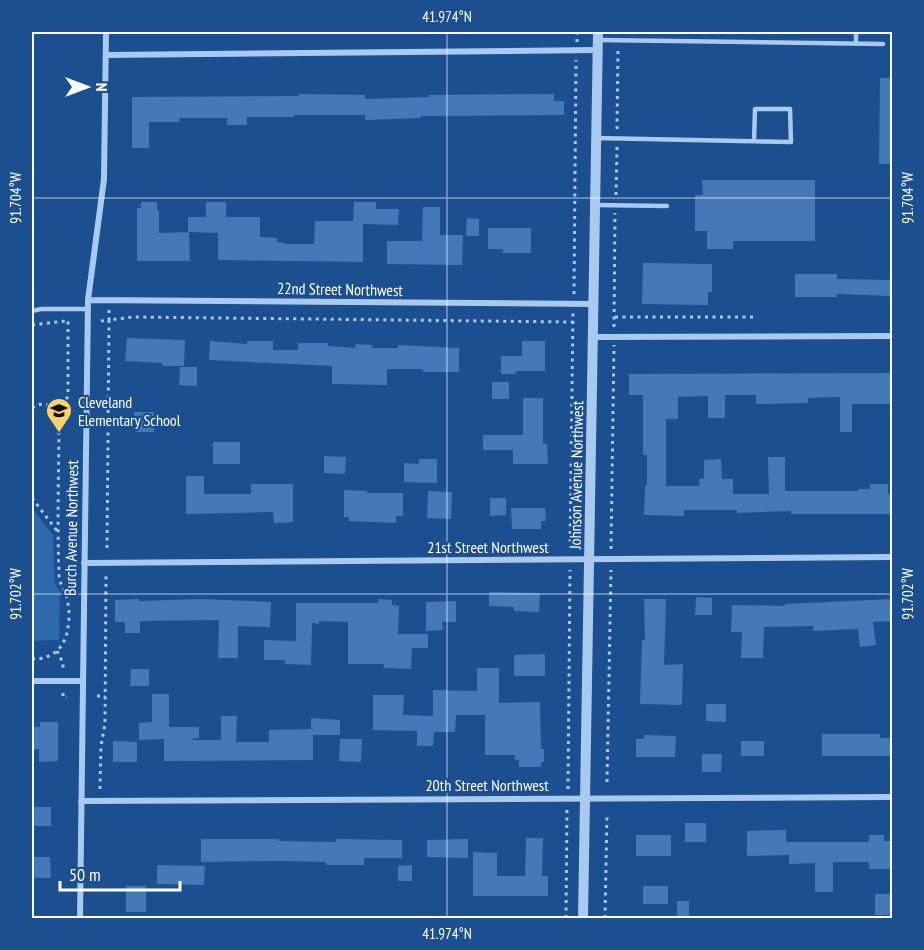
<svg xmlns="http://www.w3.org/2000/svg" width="924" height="950" font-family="'PT Sans Narrow',sans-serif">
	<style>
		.green { fill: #2e69ad }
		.building { fill: #4478b7 }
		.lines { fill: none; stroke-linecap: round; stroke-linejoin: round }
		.path { stroke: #a9c9ee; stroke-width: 3; stroke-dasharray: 3 4.5; stroke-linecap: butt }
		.service { stroke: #a9c9ee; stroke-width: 4.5 }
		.minor { stroke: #a9c9ee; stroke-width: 6 }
		.tertiary { stroke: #a9c9ee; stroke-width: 10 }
		.ticks { fill: none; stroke: #fff; stroke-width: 1.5; stroke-opacity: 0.45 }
		.labels { text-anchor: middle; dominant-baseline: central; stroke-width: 4.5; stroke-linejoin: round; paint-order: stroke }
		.street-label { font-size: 16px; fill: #fff; stroke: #1b4f8f }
		.poi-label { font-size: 16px; fill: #fff; stroke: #1b4f8f; text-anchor: start }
		.neatline { fill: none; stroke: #fff; stroke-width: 2 }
		.ticks-label { font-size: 15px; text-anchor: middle; fill: #fff }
	</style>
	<rect width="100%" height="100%" fill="#1b4f8f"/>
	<path class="green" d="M32,508L53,535L55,584L60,592L59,640L32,641Z"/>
	<path class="building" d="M880,78H892V164H879Z
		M299,94L365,95V99L429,97V95L554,94V101H564V115L421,116V118L365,120V115H294V117H247V125H227V118H179V122H149V148H132V97L299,96Z
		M702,180H815V241H733V249H707V231H695V195H703Z
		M141,202H157V210H159V233L189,232L190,261H137V208H141Z
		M206,202H226V217H260V237L277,238V242L285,243V244H314L315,221H353L354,202H376V209H399L398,225L363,224V262L218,260V233L188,232V217H206Z
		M423,207H440V235H463L462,265L387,264V241H422Z
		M467,218L479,219V236H466Z
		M488,228H531V253H503V249H488Z
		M643,263L712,264V292H708V305L642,304Z
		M795,274H837V279L892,280V296L837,294V297H795Z
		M127,338L185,340L184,366H162V363L125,361Z
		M210,341L247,344V341H273V350H298V343H328V346L355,348L356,344L372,345V348H398V345L459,348V372H423V369H387V385L332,384V366L209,360Z
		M522,341H545V371H516V374H501V356H522Z
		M180,367H197V386L179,385Z
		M892,373V404H852V432H840V397L808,398V403L756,404V395H725V418H708V396L678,397V419H666V486H699L700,478L704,479V460L721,459L722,479H733V494H769L768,457H785V491H858V489H870V484H888V494H892V514H791V511L737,513V510H684V516L644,515L645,486H647V455H643V395H629V374Z
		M492,382H509V399H492Z
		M523,398H543V444H547L548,464H513V450H483V435H523Z
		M134,412H154V432H135Z
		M213,442H240V464H213Z
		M324,456L346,457L345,474L324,473Z
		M419,459H437V483L404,482V463L419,464Z
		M186,476H204V494H251V484H293V522L274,523L273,512L186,514Z
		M344,490L367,491V493H403V516H396V523L349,521V517H344Z
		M428,491L452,492L451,519L427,518Z
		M490,498H506V515L490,516Z
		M511,508H545L546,521H541V529H512Z
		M489,592L540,593L539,612L514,611V607L489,606Z
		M696,597L712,598V615H695Z
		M139,599V601L200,599L271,602L270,627L238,626V658H218L219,620L140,621V633H125V622H115V600Z
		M379,599L392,600V605L399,606L398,634H428V648H412L411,669L383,668L384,664H348V622L319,621V624L312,623L311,665L285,664V660H264V640L296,641V603H378Z
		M644,599H666L664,665L683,664L682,705L640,704L642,640H645Z
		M892,599V621L873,622L876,645L860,647L858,629L813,631V626L764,627L763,658H741L742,632H731L732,605L785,606V604Z
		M456,601V622H442L443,630L426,631V602Z
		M545,654V676H514V655Z
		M477,668H499V703L540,702L541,749H544V762H541V767H519V760H515V755H485V715H456L455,732H434L433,746H417V731L373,730V695H404L403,715L433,716V690L477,691Z
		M131,669H149V686H130Z
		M152,694H169V727H199V738L191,739V740H221V716H237L236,742H269V730L311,729V718L340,720V735H313V760L164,761V739L139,740V723L152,722Z
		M706,704H726V722L706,721Z
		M40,722H58V761L39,762V749L32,750V727H40Z
		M822,734H880V738H891V756H822Z
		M644,735L676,736L675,757H636V739H644Z
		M340,739H362L361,762L339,761Z
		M113,741L137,742V762H113Z
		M741,741H764V756H741Z
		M702,754H722L721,772H702Z
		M32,807H51V826H32Z
		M685,823H706V842H685Z
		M786,830V842H869V835H884V841H891L890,869H869V862H833V892H815V863L789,864V855L747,856V831Z
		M636,835H671V856H636Z
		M526,838H543L542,876H548V896H473V852L497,853V876H525Z
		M201,839H279V841L336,842V839L402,840V858H364V865H326V862L282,861L201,862Z
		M468,839V858L427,857V840Z
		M32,857H50L51,878H33Z
		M157,865L205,866L204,885L157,884Z
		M412,865V881H398V866Z
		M126,886H146V912H126Z
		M643,886H668V904H643Z
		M875,894H892V915H875Z
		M677,901H689V916H677Z"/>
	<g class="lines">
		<path class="path" d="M577,42V32
			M617,129L618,49
			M616,195L617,147
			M574,294L576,60
			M615,317H757
			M101,321L109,320V309
			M32,325L65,321
			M614,327L615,213
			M32,408C43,401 50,404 59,413
			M32,498L58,532
			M107,548L109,320L133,317L573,322
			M570,549L573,312
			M611,549L614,345
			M57,651L63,663V669
			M32,659C47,660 61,652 66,636C70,624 70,607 66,595C63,588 59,582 59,574C57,520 59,466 59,413L68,396V320
			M63,693V697H67
			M97,696H105
			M607,782L611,570
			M100,789L101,746L105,724L106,575
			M568,789L570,570
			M566,918L567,807
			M605,918L607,813"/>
		<path class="service" d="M598,40L883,44
			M856,43V32
			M596,138L791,142L790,109H755L754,141
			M595,205L667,206
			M32,311L41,309H88"/>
		<path class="minor" d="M106,55L598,50
			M88,300L593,304
			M593,337L892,336
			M84,563L892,557
			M32,681H83
			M81,801L892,797
			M80,918L88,300L104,179L106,32"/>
		<path class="tertiary" d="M583,918L598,32"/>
	</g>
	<path class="ticks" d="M447,32V918M32,198H892M32,594H892"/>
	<defs>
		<symbol id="school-pin" viewBox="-11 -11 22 30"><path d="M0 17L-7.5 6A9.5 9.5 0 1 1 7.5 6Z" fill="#ffd166" stroke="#1b4f8f"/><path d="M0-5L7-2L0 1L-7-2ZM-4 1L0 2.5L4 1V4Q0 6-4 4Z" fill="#111"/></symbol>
	</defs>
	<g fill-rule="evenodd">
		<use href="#school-pin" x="44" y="396" width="30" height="40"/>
	</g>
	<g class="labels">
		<g class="street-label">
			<text transform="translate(340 289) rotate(1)">22nd Street Northwest</text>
			<text transform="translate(576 475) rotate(-89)">Johnson Avenue Northwest</text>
			<text transform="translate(71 528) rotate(-89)">Burch Avenue Northwest</text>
			<text x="488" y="547">21st Street Northwest</text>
			<text x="487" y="785">20th Street Northwest</text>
		</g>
		<g class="poi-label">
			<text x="78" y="402">Cleveland<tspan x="78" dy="18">Elementary School</tspan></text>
		</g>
	</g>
	<rect width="924" height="950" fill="none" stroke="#1b4f8f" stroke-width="66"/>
	<g transform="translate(87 87) rotate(90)" stroke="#1b4f8f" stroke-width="4.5" paint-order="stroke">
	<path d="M0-4.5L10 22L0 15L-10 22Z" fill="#ffffff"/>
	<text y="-9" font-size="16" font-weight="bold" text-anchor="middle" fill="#ffffff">N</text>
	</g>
	<path d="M60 881v9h120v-9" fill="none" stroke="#ffffff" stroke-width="3"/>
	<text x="69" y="881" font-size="18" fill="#ffffff" stroke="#1b4f8f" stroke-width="4.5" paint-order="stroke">50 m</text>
	<rect x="33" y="33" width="858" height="884" class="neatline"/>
	<g class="ticks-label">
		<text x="447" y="22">41.974°N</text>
		<text transform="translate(908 198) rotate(-90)" y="5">91.704°W</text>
		<text transform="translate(16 198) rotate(-90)" y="5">91.704°W</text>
		<text transform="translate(16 594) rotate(-90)" y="5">91.702°W</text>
		<text transform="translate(908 594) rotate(-90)" y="5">91.702°W</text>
		<text x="447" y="939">41.974°N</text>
	</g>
</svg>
